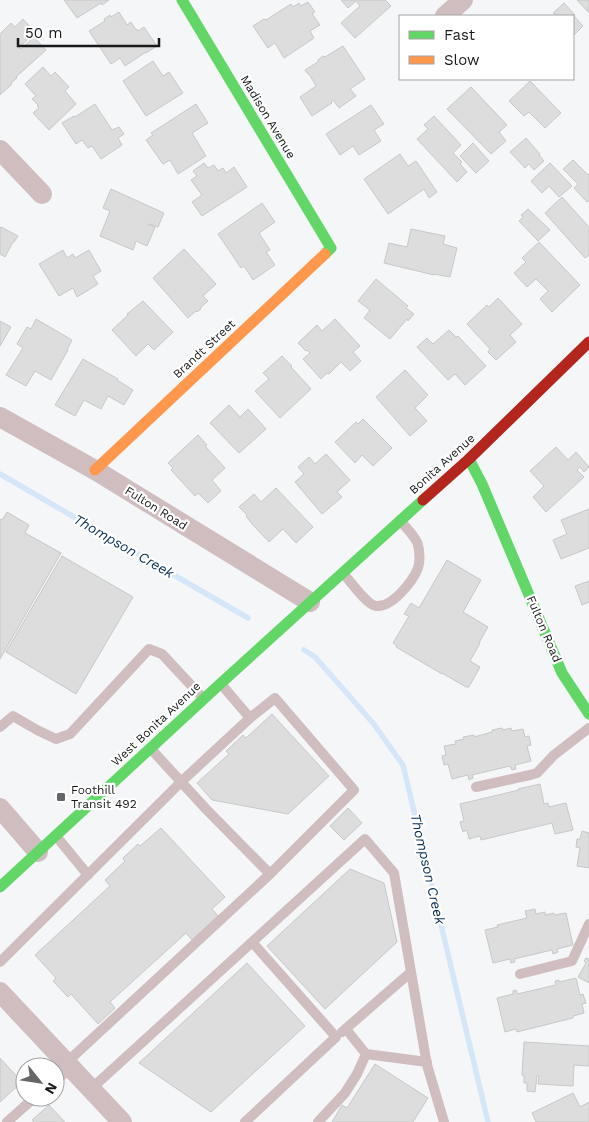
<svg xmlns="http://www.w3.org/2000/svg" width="589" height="1122" font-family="'Work Sans',sans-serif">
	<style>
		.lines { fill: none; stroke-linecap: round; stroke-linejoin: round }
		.stream { stroke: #d6e6f9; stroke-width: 5.5 }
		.building { fill: #ddd; stroke: #c7c8c8 }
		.lane { stroke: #d0bdc0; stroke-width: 10 }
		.street { stroke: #d0bdc0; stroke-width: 20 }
		.fast { stroke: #63d668; stroke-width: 11 }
		.slow { stroke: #ff974d; stroke-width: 11 }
		.jam { stroke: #b3261e; stroke-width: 11 }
		.poi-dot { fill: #656668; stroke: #fff; stroke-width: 2 }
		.labels { text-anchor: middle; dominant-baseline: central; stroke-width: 4.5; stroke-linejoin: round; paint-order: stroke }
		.street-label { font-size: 12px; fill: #18191a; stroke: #fff }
		.poi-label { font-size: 12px; fill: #18191a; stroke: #fff; text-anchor: start }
		.water-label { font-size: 14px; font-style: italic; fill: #072e55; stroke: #fff }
	</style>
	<rect width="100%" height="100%" fill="#f4f6f8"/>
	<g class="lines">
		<path class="stream" d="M0,474L248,618
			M304,650L315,657L373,723L403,765L488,1122"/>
	</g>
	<path class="building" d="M64,0H109L102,5L101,3L77,18Z
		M341,0H385L391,6L355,38L341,23L360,6L356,1L348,8Z
		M577,0H589V13Z
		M308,2L315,12L312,14L320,25L310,31L314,38L284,58L275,43L268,48L253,26L264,19L266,20L291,4L293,7L299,3L301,6Z
		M564,3L575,15L574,16L583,26L573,36V16H553L555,14L553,13Z
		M119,12L127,25L131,22L136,30L137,29L138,31L144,27L157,46L146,53V52L125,66L120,58L111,64L89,31L105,21L104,19L110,15L111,17Z
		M23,19L33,30L25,38L27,40L19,48L21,49L34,37L46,50L16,77L17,78L11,83L12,84L0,95V34L11,23L15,27Z
		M343,46L365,79L350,89L356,96L339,108L333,100L331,102L332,103L312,116L300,97L316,86L309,74H308L305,70L318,62V60L323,56L325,57Z
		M153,61L163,76L169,72L183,93L146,116L123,81Z
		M43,67L51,76L55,72L69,87L65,91L76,104L49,130L33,113L39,108L37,106L38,105L32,99L36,96L25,84Z
		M530,81L561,113L545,128L529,112L524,116L509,101Z
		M471,87L507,125L499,132L506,141L491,154L447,109Z
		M95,104L112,130L119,127L124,134L118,138L122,145L101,159L92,146L88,148L82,140L76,144L62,123L74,116L75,117Z
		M196,104L208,123L192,133L206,156L178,174L170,160L163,164L146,140L153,135L151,133Z
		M371,105L384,124L374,130L381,141L359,155L353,146L340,155L326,134Z
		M434,116L461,145L453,153L462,162L460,164L467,172L457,182L417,139L428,129L424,125Z
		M526,138L540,154L539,155L544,161L534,170L529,164L525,168L510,152Z
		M473,143L489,161L476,173L460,156Z
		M400,154L408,166L416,161L437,192L429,198L424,189L388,214L364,179Z
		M573,160L588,175L589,174V201L587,202L574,188L578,184L563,169Z
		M204,163L208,168L214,165L218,171L223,168L226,173L234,167L247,187L202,216L192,202L202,195L191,180L197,176L193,171Z
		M550,163L572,186L559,197L549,186L542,193L531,181Z
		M111,189L164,213L158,227L148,224L155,227L147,246L136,241L133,250L100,236L110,211L103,208Z
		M562,197L589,227V255L585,258L545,213Z
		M262,203L275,222L259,233L270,250L266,252L275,265L253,280L244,266L241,268L218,234Z
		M528,209L550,230L538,241L519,221L523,217L521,215Z
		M1,227L18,236L14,242H13L5,257L0,254V228Z
		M411,229L445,236L443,244L457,248L450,277L434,274V275L384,263L389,243L407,247Z
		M539,242L580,285L552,312L540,299L548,291L536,279L527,287L514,273L526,262L522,258Z
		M184,249L216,284L203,296L208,301L200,308L201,309L197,312L196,311L188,318L153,278Z
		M63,250L67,258L73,254L75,258L89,250L101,271L93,276L98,284L77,297L73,288L59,296L39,264Z
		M376,279L408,306L406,308L414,314L408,321L407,319L390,339L364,318L370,310L358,301Z
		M498,298L522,324L510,335L516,342L496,360L488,352L490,349L467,324L487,305L489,307Z
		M143,301L173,332L154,350L148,344L136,356L112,330L128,315L127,314Z
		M36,319L72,340L67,350H68L51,380L35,371L26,386L6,375L23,348L17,344L27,327L31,329Z
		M335,319L360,346L353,352L361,361L350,371L341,362L329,374L327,373L321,379L303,359L310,353L307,350L306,351L298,343L317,325L322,331Z
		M0,321L11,327L0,346Z
		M449,330L456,337L458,336L486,366L465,385L455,374L448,380L417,347L427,338L433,344Z
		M282,356L292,366L291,367L311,389L280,418L255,391L269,379L263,373Z
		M83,359L118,379L117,380L133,390L124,405L108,396L101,409L84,400L75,416L55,405Z
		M405,370L428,395L415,408L427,421L410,436L376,397Z
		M229,405L240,417L248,409L266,429L239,453L210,423Z
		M363,419L392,448L373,466L362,455L355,463L335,442L356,422L358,424Z
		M198,435L207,445L205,446L225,468L212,480L221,491L208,503L198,493L195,496L171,470L173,468L168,463Z
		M556,447L568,460L576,452L589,467L584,472L580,467L577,470L584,477L546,512L533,497L544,486L530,471Z
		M326,454L350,480L337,492L342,497L322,514L295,482L304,474L298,467L309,457L315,464Z
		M276,488L313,527L296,543L283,529L269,542L252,524L246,516L247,515L239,507L254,494L261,502Z
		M589,509V548L561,559L553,540L567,534L561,520Z
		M7,512L29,525L25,533L61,553L0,659V519L2,520Z
		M62,556L133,597L76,694L6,652Z
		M447,560L481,580L463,612L488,627L480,641L479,645L470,661L480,667L469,687H466L442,673V674L396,647L397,646L393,643L409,616L404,614L411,603L419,608Z
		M589,581V602L582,605L575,586Z
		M272,714L329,776L288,814L212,800L197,783L229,754L226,751L243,735L246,738Z
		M502,728L503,730L511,728L512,731L523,729L525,737L529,736L531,745L527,746L531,761L515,765L516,769L512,770L510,766L472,775L473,778L469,780L468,775L452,779L448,764L444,765L442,756L446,755L444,746L456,744L455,741L464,739L463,737L474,735V737L492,732V730Z
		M540,784L544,804L548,803L549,807L566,803L573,830L555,834L552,823L481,840L480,836L469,839L467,830L463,832L460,822L464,821L460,804L519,790L518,789Z
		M348,808L362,823L344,840L330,826Z
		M161,828L225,897L212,909L218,916L192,940L186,933L110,1002L115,1008L98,1024L71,994L68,997L53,981L56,978L35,955L110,886L105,880L125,861L123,858L138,844L140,846Z
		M582,831L589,833V868L577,866L580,848L576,847L577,839H580Z
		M350,869L384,883L397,942L325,1009L267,946Z
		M535,909L536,914L545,912V915L554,913V915L566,913L573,945L557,949L558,952L553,954L552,950L514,959L515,962L511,963L510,959L493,963L485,930L498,927L497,925L527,918L525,911Z
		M586,958L588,959L589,958V983L578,977L586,963L584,961Z
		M247,963L305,1026L211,1112L139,1063Z
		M576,978L580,995L583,994L586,1003L582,1004L584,1013L573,1016V1018L517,1032L516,1029L505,1032L497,998L513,994V991L516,990L517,994L556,985L555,981L559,980V982Z
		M524,1042L589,1046V1066L574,1065L573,1086L538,1084L539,1076H537L535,1092L527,1091V1083H524V1076L522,1075Z
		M0,1058L22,1082L0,1102Z
		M375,1064L428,1098L413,1122H332L342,1105L347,1108Z
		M573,1093L580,1107L589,1102V1122H536L532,1113Z
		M49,1105L65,1122H34L32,1120Z"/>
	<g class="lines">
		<path class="lane" d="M343,573C350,581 367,605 376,606C392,608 413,581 418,568C420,562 420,552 418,545C417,538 405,527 400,520
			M221,684L250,718
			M0,727L13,716L37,730L56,739L70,734L149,649L162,654L203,698
			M151,749L206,809L270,874
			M476,787L530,775L537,773L554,755L589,728
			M56,836L88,875
			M0,962L182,781L250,718L275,698L354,790L270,874L66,1063
			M520,974L572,961L589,924
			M342,1032L411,972
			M366,1054L427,1062
			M55,1081L71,1068
			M91,1089L365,839L394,873L427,1065L444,1122
			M7,1122L35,1097
			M245,1122L336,1037L252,942
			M318,1122L345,1093L357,1074L366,1054L346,1029"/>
		<path class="street" d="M445,16L463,0
			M0,150L42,194
			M0,417L95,470L310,602
			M0,808L38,852
			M0,992L122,1122"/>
		<path class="fast" d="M182,0L331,248L325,254
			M469,459L482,484L562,673L589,714
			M0,887L220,684L423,500"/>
		<path class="slow" d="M95,470L325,254"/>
		<path class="jam" d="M423,500L469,459L589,342"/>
	</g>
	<rect class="poi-dot" x="56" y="792" width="10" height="10" rx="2.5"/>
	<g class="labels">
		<g class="street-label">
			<text transform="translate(268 117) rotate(59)">Madison Avenue</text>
			<text transform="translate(204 349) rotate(-43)">Brandt Street</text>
			<text transform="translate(442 464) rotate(-42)">Bonita Avenue</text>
			<text transform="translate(156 508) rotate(32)">Fulton Road</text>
			<text transform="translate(544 629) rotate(67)">Fulton Road</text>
			<text transform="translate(156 724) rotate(-43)">West Bonita Avenue</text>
		</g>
		<g class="poi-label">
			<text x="71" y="790">Foothill<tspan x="71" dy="14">Transit 492</tspan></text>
		</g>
		<g class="water-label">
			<text transform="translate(124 546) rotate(30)">Thompson Creek</text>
			<text transform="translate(428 869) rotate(77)">Thompson Creek</text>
		</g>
	</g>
	<rect x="399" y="15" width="175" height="65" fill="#ffffff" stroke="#a3a3a3"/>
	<rect x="409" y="31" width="25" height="8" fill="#63d668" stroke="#a3a3a3"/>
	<text x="444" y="40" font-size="15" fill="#18191a">Fast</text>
	<rect x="409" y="56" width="25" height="8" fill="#ff974d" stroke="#a3a3a3"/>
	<text x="444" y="65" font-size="15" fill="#18191a">Slow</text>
	<g transform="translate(40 1082) rotate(120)"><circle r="24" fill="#ffffff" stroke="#a3a3a3"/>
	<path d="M0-4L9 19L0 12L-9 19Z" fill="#656668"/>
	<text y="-8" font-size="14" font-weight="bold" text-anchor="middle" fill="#18191a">N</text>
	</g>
	<path d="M18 38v8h141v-8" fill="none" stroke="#18191a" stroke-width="2.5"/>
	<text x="25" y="38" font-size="15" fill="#18191a" stroke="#ffffff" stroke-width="4" paint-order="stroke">50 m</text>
</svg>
